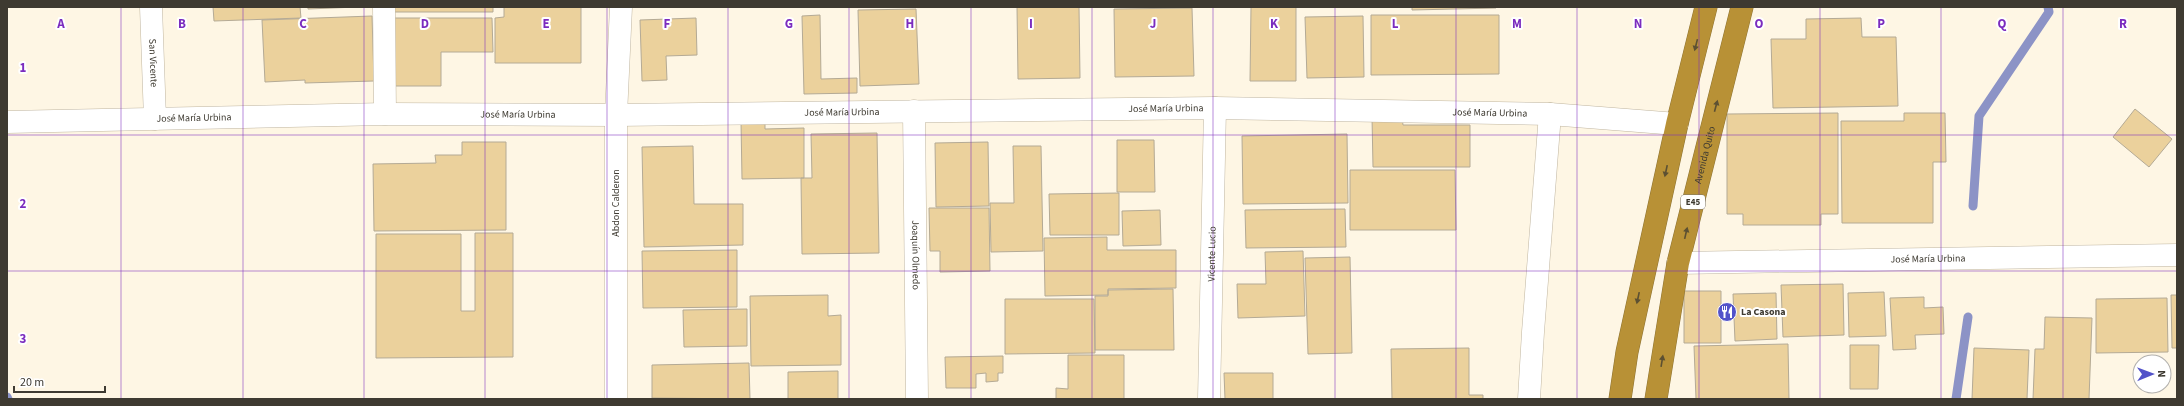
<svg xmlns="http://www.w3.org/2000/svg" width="2184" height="406" font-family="'Source Sans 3',sans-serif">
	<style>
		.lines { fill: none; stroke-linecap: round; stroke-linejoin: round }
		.stream { stroke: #8c93c6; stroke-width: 9 }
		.building { fill: #ebd19c; stroke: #b4aa95 }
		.street-casing { stroke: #c0b6a1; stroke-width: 23 }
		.highway-casing { stroke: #8d7334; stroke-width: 23 }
		.street { stroke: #fff; stroke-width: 22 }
		.highway { stroke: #b89136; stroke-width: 22 }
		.oneway { fill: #5c5032 }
		.grid { fill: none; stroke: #7b2cbf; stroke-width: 1; stroke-opacity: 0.55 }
		.labels { text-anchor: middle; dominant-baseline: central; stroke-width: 4; stroke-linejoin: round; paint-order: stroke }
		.shield { fill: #fff; stroke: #78756f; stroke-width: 1 }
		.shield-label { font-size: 9px; font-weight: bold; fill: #3e3a31 }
		.street-label { font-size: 10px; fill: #3e3a31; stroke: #fff }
		.poi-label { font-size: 10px; font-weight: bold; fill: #3e3a31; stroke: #fff; text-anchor: start }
		.grid-label { font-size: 13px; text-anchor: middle; font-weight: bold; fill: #7b2cbf; stroke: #fff; stroke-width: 4; stroke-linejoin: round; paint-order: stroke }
	</style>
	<rect width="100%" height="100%" fill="#fef6e4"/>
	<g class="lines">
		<path class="stream" d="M1973,206L1979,116L2049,12L2048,7
			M7,397L8,399
			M1956,399L1968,317"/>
	</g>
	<path class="building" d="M213,7H300L301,18L214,21Z
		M308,7H357L308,9Z
		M387,7H493V12H387Z
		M504,7H581V63H495V18L504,17Z
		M1017,7H1079L1080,78L1018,79Z
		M1251,7H1296V81H1250Z
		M1412,7H1496V8L1412,10Z
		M1192,8L1194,76L1115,77L1114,9Z
		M916,9L919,84L860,86L858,10Z
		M820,15L821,79L857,78V93L804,94L802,16Z
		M1371,15H1499V74L1371,75Z
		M372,16L374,81L305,83V80L265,82L262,20Z
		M1363,16L1364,77L1307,78L1305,17Z
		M394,18H492L493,52H441V86H394Z
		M696,18L697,55L666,56L667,80L642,81L640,20Z
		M1861,18L1862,37H1896L1898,106L1773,108L1771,39H1806V19Z
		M2135,109L2172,139L2149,167L2113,137Z
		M1838,113V214H1821V225H1743V214H1727V114Z
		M1904,113H1945L1946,162H1933V223H1842L1841,121H1904Z
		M1372,117H1402L1403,125H1470V167H1373Z
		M765,121V129L804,128V178L742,179L741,122Z
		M877,133L879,253L802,254L801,178H812L811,134Z
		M1347,134L1348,203L1243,204L1242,136Z
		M1117,140H1154L1155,192H1117Z
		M462,142H506V230L374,231L373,164L436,163L435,155H462Z
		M988,142L989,206L936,207L935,143Z
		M693,146L694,204H743V245L644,247L642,147Z
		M1013,146H1041L1043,251L991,252L990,203H1014Z
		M1350,170H1455L1456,230H1350Z
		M1119,193V235H1050L1049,194Z
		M929,208H989L990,271L940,272V251H930Z
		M1345,209L1346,247L1246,248L1245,210Z
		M1160,210L1161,245L1123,246L1122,211Z
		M475,233H513V357L376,358V234H461V311H475Z
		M1107,237V250H1176V288L1108,289V295L1045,296L1044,238Z
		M737,250V307L643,308L642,251Z
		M1303,251L1305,316L1238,318L1237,284H1266L1265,252Z
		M1350,257L1352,353L1308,354L1305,258Z
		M1843,284L1844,335L1783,337L1781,285Z
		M1173,289L1174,350H1095V296H1108V290Z
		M1684,291H1721V343H1684Z
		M1884,292L1886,336L1849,337L1848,293Z
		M1776,293L1777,339L1735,341L1733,294Z
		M828,295V316L841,315V365L751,366L750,296Z
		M2171,295H2177V348H2172Z
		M1924,297V308L1943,307L1944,334L1915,335L1916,349L1893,350L1890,298Z
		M2167,298L2168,352L2096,353V299Z
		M1005,299H1094L1095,353L1005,354Z
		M747,309V346L684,347L683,310Z
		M2045,317L2092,318L2089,399H2033L2035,349H2044Z
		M1788,344L1789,399H1696L1694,346Z
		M1850,345H1879L1878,389H1850Z
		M1469,348V395H1483V399H1392L1391,349Z
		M1974,348L2029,350L2027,399H1972Z
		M1068,355H1124V399H1056V388L1068,389Z
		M1003,356V373H998V381L986,382V373L976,374V388H946L945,357Z
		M749,363L750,399L652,398V365Z
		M838,371V399H788V372Z
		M1224,373H1273V399H1225Z"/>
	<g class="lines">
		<defs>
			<g id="street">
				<path id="s1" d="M151,7L155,119"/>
				<path d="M384,7L385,114"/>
				<path id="s2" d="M914,111L917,399"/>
				<path id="s3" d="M7,122L385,114L616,115L1215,108L1550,114L1677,124"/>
				<path id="s4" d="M1678,263L2177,255"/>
				<path d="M616,399V115L621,7"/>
				<path id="s5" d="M1209,399L1215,108"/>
				<path d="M1529,399L1533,332L1550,114"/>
			</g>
			<g id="highway">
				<path d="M1620,399L1627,352L1677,124L1706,7"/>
				<path id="s6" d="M1656,399L1678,263L1742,7"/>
			</g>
		</defs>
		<use href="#street" class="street-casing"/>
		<use href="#highway" class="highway-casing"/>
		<use href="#street" class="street"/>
		<use href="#highway" class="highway"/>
	</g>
	<defs><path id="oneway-solid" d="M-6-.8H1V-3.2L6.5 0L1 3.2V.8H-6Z"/></defs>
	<g class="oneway">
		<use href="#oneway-solid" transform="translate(1696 45) rotate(104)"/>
		<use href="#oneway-solid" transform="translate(1716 106) rotate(-75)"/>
		<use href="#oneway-solid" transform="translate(1666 171) rotate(102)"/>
		<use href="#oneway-solid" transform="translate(1686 233) rotate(-77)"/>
		<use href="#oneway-solid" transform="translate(1638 298) rotate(102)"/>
		<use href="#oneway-solid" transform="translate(1662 361) rotate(-81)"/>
	</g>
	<path class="grid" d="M121,7V399M243,7V399M364,7V399M485,7V399M607,7V399M728,7V399M849,7V399M971,7V399M1092,7V399M1213,7V399M1335,7V399M1456,7V399M1577,7V399M1699,7V399M1820,7V399M1941,7V399M2063,7V399M7,135H2177M7,271H2177"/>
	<defs>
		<symbol id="restaurant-disc" viewBox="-11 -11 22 22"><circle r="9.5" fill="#5252c9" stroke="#fff"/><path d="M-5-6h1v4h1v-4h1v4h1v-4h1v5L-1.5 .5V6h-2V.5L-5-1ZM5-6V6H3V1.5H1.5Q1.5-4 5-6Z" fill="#fff"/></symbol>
	</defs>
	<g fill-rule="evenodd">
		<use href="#restaurant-disc" x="1716" y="301" width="22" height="22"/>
	</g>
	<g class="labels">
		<rect class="shield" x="1681" y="195" width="24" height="14" rx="3"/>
		<g class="shield-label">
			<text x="1693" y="202">E45</text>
		</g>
		<g class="street-label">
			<text stroke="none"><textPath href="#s1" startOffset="56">San Vicente</textPath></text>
			<text stroke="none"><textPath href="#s3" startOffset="1159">José María Urbina</textPath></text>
			<text stroke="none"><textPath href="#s3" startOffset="835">José María Urbina</textPath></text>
			<text stroke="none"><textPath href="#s3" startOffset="1483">José María Urbina</textPath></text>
			<text stroke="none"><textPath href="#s3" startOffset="511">José María Urbina</textPath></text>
			<text stroke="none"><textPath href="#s3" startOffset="187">José María Urbina</textPath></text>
			<text stroke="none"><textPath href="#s6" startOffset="249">Avenida Quito</textPath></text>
			<text transform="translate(616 203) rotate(-90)">Abdon Calderon</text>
			<text stroke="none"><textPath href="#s5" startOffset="145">Vicente Lucio</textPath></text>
			<text stroke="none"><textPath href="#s2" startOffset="144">Joaquín Olmedo</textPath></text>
			<text stroke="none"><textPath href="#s4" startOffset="250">José María Urbina</textPath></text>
		</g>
		<g class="poi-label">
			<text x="1741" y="312">La Casona</text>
		</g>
	</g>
	<g class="grid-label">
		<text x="61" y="28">A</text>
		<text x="182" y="28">B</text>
		<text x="303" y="28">C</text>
		<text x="425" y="28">D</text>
		<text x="546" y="28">E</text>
		<text x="667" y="28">F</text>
		<text x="789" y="28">G</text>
		<text x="910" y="28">H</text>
		<text x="1031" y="28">I</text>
		<text x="1153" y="28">J</text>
		<text x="1274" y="28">K</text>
		<text x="1395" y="28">L</text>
		<text x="1517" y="28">M</text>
		<text x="1638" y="28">N</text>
		<text x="1759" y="28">O</text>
		<text x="1881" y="28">P</text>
		<text x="2002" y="28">Q</text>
		<text x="2123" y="28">R</text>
		<text x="23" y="72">1</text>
		<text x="23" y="208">2</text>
		<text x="23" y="343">3</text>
	</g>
	<rect width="2184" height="406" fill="none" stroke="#3e3a31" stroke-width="16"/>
	<g transform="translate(2152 374) rotate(89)"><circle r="19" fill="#ffffff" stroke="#b2b0ad"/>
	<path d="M0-3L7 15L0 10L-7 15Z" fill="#5252c9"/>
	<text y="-6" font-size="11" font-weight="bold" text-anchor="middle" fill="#3e3a31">N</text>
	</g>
	<path d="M14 386v6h91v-6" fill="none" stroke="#3e3a31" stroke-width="2"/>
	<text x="20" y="386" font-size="12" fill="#3e3a31" stroke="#ffffff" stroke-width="3" paint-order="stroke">20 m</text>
</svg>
